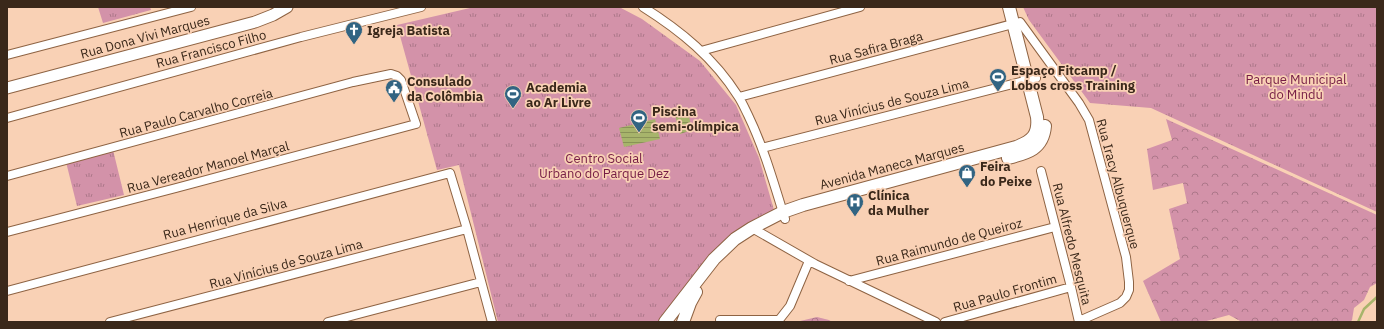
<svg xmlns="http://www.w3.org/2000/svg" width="1384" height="329" font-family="'IBM Plex Sans',sans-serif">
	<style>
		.forest { fill: url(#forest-crowns) }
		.park { fill: url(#park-tufts) }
		.water { fill: url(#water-rules) }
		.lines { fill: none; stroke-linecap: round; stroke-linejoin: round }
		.stream { stroke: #a7b46b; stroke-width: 2.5 }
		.minor-casing { stroke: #8e6343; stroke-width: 10 }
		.tertiary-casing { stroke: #8e6343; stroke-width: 13 }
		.secondary-casing { stroke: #8e6343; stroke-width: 14 }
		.minor { stroke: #fff; stroke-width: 8 }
		.tertiary { stroke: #fff; stroke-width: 11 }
		.secondary { stroke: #fff; stroke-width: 12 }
		.labels { text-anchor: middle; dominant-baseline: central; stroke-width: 3.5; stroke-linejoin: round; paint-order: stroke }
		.poi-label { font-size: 13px; font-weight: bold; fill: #3a281a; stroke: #f9d1b5; text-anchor: start }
		.street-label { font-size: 13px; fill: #3a281a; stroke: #f9d1b5 }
		.park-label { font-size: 13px; fill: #751c45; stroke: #f9d1b5 }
	</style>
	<defs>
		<pattern id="forest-crowns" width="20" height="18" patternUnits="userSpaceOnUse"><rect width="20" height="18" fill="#d392a9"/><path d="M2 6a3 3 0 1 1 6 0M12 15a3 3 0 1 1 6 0" fill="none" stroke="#ac7789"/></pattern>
		<pattern id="park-tufts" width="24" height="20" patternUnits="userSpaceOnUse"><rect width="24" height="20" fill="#d392a9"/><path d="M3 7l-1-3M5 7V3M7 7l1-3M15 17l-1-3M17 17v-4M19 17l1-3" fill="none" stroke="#ac7789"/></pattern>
		<pattern id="water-rules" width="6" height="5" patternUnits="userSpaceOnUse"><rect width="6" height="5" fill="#a7b46b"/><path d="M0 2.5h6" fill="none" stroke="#899257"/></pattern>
	</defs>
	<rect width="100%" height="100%" fill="#f9d1b5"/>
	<path class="forest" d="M1166,119L1377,215V283L1370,287L1364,300L1354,308L1352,320L1350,322H1242L1229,315L1203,322H1161L1143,281L1180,259L1169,209L1187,203L1183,183L1153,190L1147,149L1172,140Z
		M817,317L829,320L832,322H796Z"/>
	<path class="park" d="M98,7H150L151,10L103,23Z
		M506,7H614L621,8L642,19L700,61L736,105L759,158L774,210L749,224L661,322H498L459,165L437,170L397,25L470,8Z
		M1023,7H1377V212L1151,108L1090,103L1029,20Z
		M113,150L124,195L77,206L66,162Z"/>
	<path class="water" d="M688,112L692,130L680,134L675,115Z
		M655,119L660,139L624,147L619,128Z"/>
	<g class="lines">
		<path class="stream" d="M1358,322L1364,309L1377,297"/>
		<defs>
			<path id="minor" d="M643,7C681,31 714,58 738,96C742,102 745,109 748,115C764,148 774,184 785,219
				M701,51L860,7
				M7,55L191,7
				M739,97L1020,22L1079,103L1089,120L1126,257L1129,282V290L1126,297L1120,303L1079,321
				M7,118L301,37L421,7
				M762,148L1036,78
				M1041,171L1071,287L1079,322
				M7,176L353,82L391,74L397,76L401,80L416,124L176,188L7,232
				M752,228L815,264L936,322
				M849,281L1055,227
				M7,291L450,173L467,229L492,322
				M720,320H779L790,306L809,261
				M110,322L467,229
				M328,322L481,282
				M945,322L1071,287"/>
			<path id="tertiary" d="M7,88L255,22L273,15L287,7"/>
			<path id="secondary" d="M1008,158C1028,153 1043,149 1045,126
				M665,322L714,259L735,239L752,228L783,212L803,205L1016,147C1032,141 1039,135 1037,117L1009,7
				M683,322L690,303L696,292"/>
		</defs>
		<use href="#minor" class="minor-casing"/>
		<use href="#tertiary" class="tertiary-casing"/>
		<use href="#secondary" class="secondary-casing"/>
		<use href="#minor" class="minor"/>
		<use href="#tertiary" class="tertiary"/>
		<use href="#secondary" class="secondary"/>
	</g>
	<defs>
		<symbol id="church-pin" viewBox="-11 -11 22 30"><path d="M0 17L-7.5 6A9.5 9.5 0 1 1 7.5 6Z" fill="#326482" stroke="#f9d1b5"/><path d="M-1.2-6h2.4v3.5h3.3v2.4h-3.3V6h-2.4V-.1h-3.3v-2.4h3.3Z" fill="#fff"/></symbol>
		<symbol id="stadium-pin" viewBox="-11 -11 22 30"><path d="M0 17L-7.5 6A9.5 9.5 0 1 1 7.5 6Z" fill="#326482" stroke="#f9d1b5"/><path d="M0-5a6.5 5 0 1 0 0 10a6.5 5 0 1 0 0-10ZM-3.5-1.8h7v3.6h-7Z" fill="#fff"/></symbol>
		<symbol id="civic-pin" viewBox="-11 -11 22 30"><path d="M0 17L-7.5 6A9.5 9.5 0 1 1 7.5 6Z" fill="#326482" stroke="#f9d1b5"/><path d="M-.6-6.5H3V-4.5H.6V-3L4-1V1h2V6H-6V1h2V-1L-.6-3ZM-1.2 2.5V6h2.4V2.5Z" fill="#fff"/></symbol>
		<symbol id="shop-pin" viewBox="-11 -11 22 30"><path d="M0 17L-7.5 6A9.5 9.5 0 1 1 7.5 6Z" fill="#326482" stroke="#f9d1b5"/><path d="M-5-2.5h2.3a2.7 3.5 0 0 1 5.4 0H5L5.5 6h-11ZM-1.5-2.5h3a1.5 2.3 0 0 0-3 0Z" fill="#fff"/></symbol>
		<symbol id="hospital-pin" viewBox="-11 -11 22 30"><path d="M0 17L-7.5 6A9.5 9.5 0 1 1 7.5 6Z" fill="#326482" stroke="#f9d1b5"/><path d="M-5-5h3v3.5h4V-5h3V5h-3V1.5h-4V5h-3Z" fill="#fff"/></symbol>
	</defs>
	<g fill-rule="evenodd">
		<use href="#church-pin" x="344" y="20" width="20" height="27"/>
		<use href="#stadium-pin" x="988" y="67" width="20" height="27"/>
		<use href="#civic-pin" x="384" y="78" width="20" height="27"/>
		<use href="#stadium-pin" x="503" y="84" width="20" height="27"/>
		<use href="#stadium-pin" x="629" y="108" width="20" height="27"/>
		<use href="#shop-pin" x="957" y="163" width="20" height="27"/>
		<use href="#hospital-pin" x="845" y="192" width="20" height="27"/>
	</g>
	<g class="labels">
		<g class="poi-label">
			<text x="367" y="30">Igreja Batista</text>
			<text x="1011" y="70">Espaço Fitcamp /<tspan x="1011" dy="15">Lobos cross Training</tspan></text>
			<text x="407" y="81">Consulado<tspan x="407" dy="15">da Colômbia</tspan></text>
			<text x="526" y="87">Academia<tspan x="526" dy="15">ao Ar Livre</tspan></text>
			<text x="652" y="111">Piscina<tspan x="652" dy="15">semi-olímpica</tspan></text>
			<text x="980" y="166">Feira<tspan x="980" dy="15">do Peixe</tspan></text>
			<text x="868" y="195">Clínica<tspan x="868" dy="15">da Mulher</tspan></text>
		</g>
		<g class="street-label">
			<text transform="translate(145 37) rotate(-15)">Rua Dona Vivi Marques</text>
			<text transform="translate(876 48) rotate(-15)">Rua Safira Braga</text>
			<text transform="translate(211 49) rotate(-15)">Rua Francisco Filho</text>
			<text transform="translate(892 102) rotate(-14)">Rua Vinícius de Souza Lima</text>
			<text transform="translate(196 113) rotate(-15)">Rua Paulo Carvalho Correia</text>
			<text transform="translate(892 166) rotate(-15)">Avenida Maneca Marques</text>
			<text transform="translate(208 167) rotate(-15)">Rua Vereador Manoel Marçal</text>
			<text transform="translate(1118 184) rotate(75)">Rua Iracy Albuquerque</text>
			<text transform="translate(225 219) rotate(-15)">Rua Henrique da Silva</text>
			<text transform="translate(949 242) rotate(-15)">Rua Raimundo de Queiroz</text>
			<text transform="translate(1072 244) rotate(76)">Rua Alfredo Mesquita</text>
			<text transform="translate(286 264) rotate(-15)">Rua Vinícius de Souza Lima</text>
			<text transform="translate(1005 293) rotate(-16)">Rua Paulo Frontim</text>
		</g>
		<g class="park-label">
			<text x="1296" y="79">Parque Municipal<tspan x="1296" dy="15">do Mindú</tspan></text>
			<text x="604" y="158">Centro Social<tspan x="604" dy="15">Urbano do Parque Dez</tspan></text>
		</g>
	</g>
	<rect width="1384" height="329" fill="none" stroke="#3a281a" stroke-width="16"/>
</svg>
